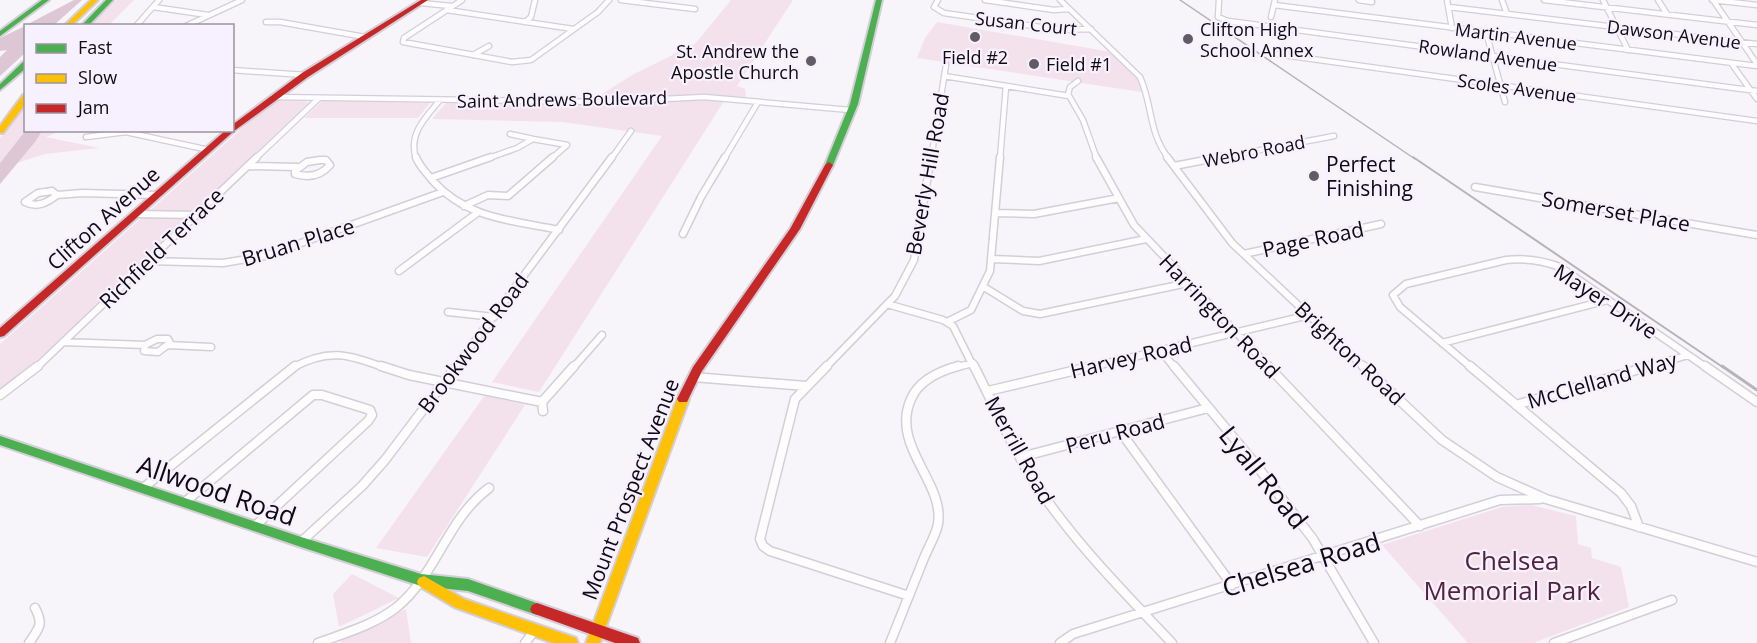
<svg xmlns="http://www.w3.org/2000/svg" width="1757" height="643" font-family="'Open Sans',sans-serif">
	<style>
		.green { fill: #f3e2ec }
		.forest { fill: #ddc7d4 }
		.lines { fill: none; stroke-linecap: round; stroke-linejoin: round }
		.street-far2-casing { stroke: #d3ced8; stroke-width: 7 }
		.street-far1-casing { stroke: #d3ced8; stroke-width: 9 }
		.street-casing { stroke: #d3ced8; stroke-width: 11 }
		.fast-casing { stroke: #d3ced8; stroke-width: 4 }
		.slow-casing { stroke: #d3ced8; stroke-width: 4 }
		.jam-casing { stroke: #d3ced8; stroke-width: 4 }
		.street-far2 { stroke: #fefdfe; stroke-width: 4.5 }
		.street-far1 { stroke: #fefdfe; stroke-width: 6 }
		.street { stroke: #fefdfe; stroke-width: 8 }
		.fast { fill: #4caf50; fill-rule: evenodd }
		.slow { fill: #ffc107; fill-rule: evenodd }
		.jam { fill: #c62828; fill-rule: evenodd }
		.rail-far2 { stroke: #b6b4b7; stroke-width: 1.5 }
		.rail-far1 { stroke: #b6b4b7; stroke-width: 2 }
		.rail { stroke: #b6b4b7; stroke-width: 3 }
		.poi-dot { fill: #605b64; stroke: #f7f0fe; stroke-width: 2 }
		.labels { text-anchor: middle; dominant-baseline: central; stroke-width: 4.5; stroke-linejoin: round; paint-order: stroke }
		.far-street-label { font-size: 18px; fill: #0f0914; stroke: #f7f0fe }
		.far-poi-label { font-size: 18px; fill: #0f0914; stroke: #f7f0fe; text-anchor: start }
		.poi-label { font-size: 21px; fill: #0f0914; stroke: #f7f0fe; text-anchor: start }
		.street-label { font-size: 21px; fill: #0f0914; stroke: #f7f0fe }
		.near-street-label { font-size: 26px; fill: #0f0914; stroke: #f7f0fe }
		.near-park-label { font-size: 26px; fill: #53233e; stroke: #f7f0fe }
	</style>
	<rect width="100%" height="100%" fill="#f7f4fa"/>
	<path class="green" d="M117,0H134L109,25L89,26Z
		M731,0H793L737,86L745,89L746,97L672,95L594,99L634,74L695,44Z
		M937,22L1117,53L1145,84L1148,93L917,58L925,38Z
		M282,100L310,102L42,356L0,389V344L256,116L277,101Z
		M683,100L724,101L539,392L492,382L662,136L563,122L432,119L446,103L575,104Z
		M322,101L430,103L418,118H304Z
		M25,106L26,130L0,163V138Z
		M42,131H60L46,137L99,148L45,154L17,163Z
		M485,395L525,405L427,557L376,548Z
		M1531,505L1576,516L1578,544L1591,548L1592,558L1621,567L1629,607L1533,643H1468L1382,545L1502,507Z
		M352,574L399,598L339,627L333,594Z
		M406,609L411,643H341V640Z"/>
	<path class="forest" d="M74,0H82L54,25H26Z
		M25,26V53L0,76V57L7,50L0,51V38Z
		M26,130L42,131L35,142L0,184V163Z"/>
	<g class="lines">
		<defs>
			<path id="street-far2" d="M462,0L404,38L403,42L512,62L531,60L598,12L609,0
				M621,0L695,9
				M938,0L934,7L944,13L1061,30L1091,29
				M985,0L1054,10L1069,9
				M1060,0L1140,77C1153,106 1148,132 1169,159
				M1219,0L1218,17L1228,21L1757,91
				M1359,0L1372,2
				M1447,0L1452,28
				M1502,0L1507,14
				M1544,0L1757,25
				M1603,0L1628,50
				M1658,0L1667,14
				M1712,0L1757,5
				M1713,0L1757,64
				M421,3L451,6
				M1274,5L1757,66
				M153,7L208,15
				M1449,7L1757,44
				M447,10L573,29
				M1271,17L1275,0
				M266,22H280L365,37
				M525,22L531,17L535,0
				M136,26L159,0
				M186,26L242,0
				M1486,32L1505,102
				M1276,54L1757,121
				M473,55L489,46
				M1731,63L1757,99
				M232,70L305,75
				M944,76L1069,96
				M1078,81L1070,87L1068,94L1083,120L1097,159
				M273,97L604,102L704,97L850,110
				M510,134L533,139
				M86,137L126,132L209,150
				M255,159L319,98
				M416,159C408,134 425,118 440,100
				M486,159L517,148L533,139L567,145L551,159
				M611,159L631,131
				M724,159L758,102
				M931,159L946,65
				M1000,159L1006,86
				M1213,159L1334,136"/>
			<path id="street-far1" d="M416,157C419,166 426,172 432,180C467,219 511,220 559,230
				M1096,157L1134,225L1270,368
				M1167,157L1232,243L1365,368
				M320,160H326L330,165C321,176 309,178 295,174V171L307,162Z
				M248,166L297,167
				M1174,166L1221,157
				M431,178L491,157
				M1475,187L1757,235
				M52,191L57,195C47,203 37,208 25,202L38,193Z
				M57,195L82,193L158,195
				M464,206L488,195L508,196L553,157
				M995,213L1034,214L1119,198
				M137,214L197,215
				M683,234L701,197L725,157
				M1244,254L1381,224
				M992,259L1039,261L1146,239
				M149,261L223,263L265,256L443,192
				M399,271L477,213
				M984,287L1023,311L1040,314L1188,283
				M887,304L943,320L953,326L974,368
				M448,312L494,317
				M947,322L971,310L990,271L1000,157
				M157,339H168L170,343L158,352L144,351L145,345Z
				M63,342L145,345
				M1442,343L1608,300
				M168,345L211,347
				M1160,350L1175,368
				M36,368L257,157
				M292,368C328,348 349,354 385,368
				M455,368L612,157
				M573,368L602,335
				M825,368L895,296L914,260L931,157
				M953,368L973,363
				M1087,368L1309,315
				M1472,368L1400,307L1393,295L1406,284L1506,260C1525,258 1542,260 1560,267L1707,368
				M1645,368L1688,355"/>
			<path id="street" d="M381,366L409,375L542,402L543,411
				M827,366L795,399L760,539L763,546L770,551L909,596
				M974,366C993,403 1010,444 1033,480C1072,540 1123,591 1172,643
				M1174,366L1253,461L1313,539L1374,643
				M1268,366L1420,526
				M1363,366L1442,440L1497,477L1546,499L1757,562
				M1470,366L1621,493L1631,506L1639,527
				M1705,366L1757,402
				M693,377L806,386
				M988,391L1093,366
				M0,395L38,366
				M542,402L574,366
				M1516,405L1650,366
				M1120,431L1232,585
				M1021,457L1208,408
				M143,488L295,366
				M185,502L313,395H322L370,410L372,415L368,421L255,526
				M301,542L362,486L385,460L456,366
				M29,643C39,628 44,625 35,608
				M318,643C345,633 374,625 397,607C437,574 447,519 489,488
				M525,643L535,630
				M890,643C901,615 913,586 924,558C928,548 936,535 938,524C945,482 890,446 911,399C919,380 940,371 958,366
				M1060,643L1073,634L1500,500L1540,499
				M1554,643L1672,600"/>
			<path id="fast" d="M42,0H49L0,36V31Z
				M106,0H113L88,26H81Z
				M876,0H882L858,104L833,165L832,167H826L825,165L850,104Z
				M23,62H26V68L0,90V84Z
				M0,436L301,537L421,574L468,579L542,605L544,609L542,613L537,615L468,591L421,586L301,547L0,445Z"/>
			<path id="slow" d="M91,0H98L71,26H64Z
				M23,95H26V103L3,133H0V126Z
				M683,395L687,396L689,399L600,643H586L677,399L679,396Z
				M424,576L464,599L576,638L578,643H553L454,607L419,586L417,582L419,578Z"/>
			<path id="jam" d="M421,0H428L308,77L234,131L4,336L0,337V328L226,130H232V125L302,73Z
				M829,162L833,165L800,229L702,371L687,402H679L677,399L693,367L790,229L825,165Z
				M537,603L638,638L640,643H615L532,613L530,609L532,605Z"/>
		</defs>
		<use href="#street-far2" class="street-far2-casing"/>
		<use href="#street-far1" class="street-far1-casing"/>
		<use href="#street" class="street-casing"/>
		<use href="#fast" class="fast-casing"/>
		<use href="#slow" class="slow-casing"/>
		<use href="#jam" class="jam-casing"/>
		<use href="#street-far2" class="street-far2"/>
		<use href="#street-far1" class="street-far1"/>
		<use href="#street" class="street"/>
		<use href="#fast" class="fast"/>
		<use href="#slow" class="slow"/>
		<use href="#jam" class="jam"/>
		<path class="rail-far2" d="M1180,0L1415,159"/>
		<path class="rail-far1" d="M1413,157L1724,368"/>
		<path class="rail" d="M1722,366L1757,390"/>
	</g>
	<g class="poi-dot">
		<circle cx="975" cy="37" r="6"/>
		<circle cx="1188" cy="39" r="6"/>
		<circle cx="811" cy="61" r="6"/>
		<circle cx="1034" cy="64" r="6"/>
		<circle cx="1314" cy="176" r="6"/>
	</g>
	<g class="labels">
		<g class="far-street-label">
			<text transform="translate(1026 23) rotate(6)">Susan Court</text>
			<text transform="translate(1674 34) rotate(7)">Dawson Avenue</text>
			<text transform="translate(1516 36) rotate(7)">Martin Avenue</text>
			<text transform="translate(1488 55) rotate(8)">Rowland Avenue</text>
			<text transform="translate(1517 88) rotate(8)">Scoles Avenue</text>
			<text transform="translate(562 99) rotate(-1)">Saint Andrews Boulevard</text>
			<text transform="translate(1254 151) rotate(-11)">Webro Road</text>
		</g>
		<g class="far-poi-label">
			<text x="1200" y="29">Clifton High<tspan x="1200" dy="21">School Annex</tspan></text>
			<text x="799" y="51" text-anchor="end">St. Andrew the<tspan x="799" dy="21">Apostle Church</tspan></text>
			<text x="975" y="57" text-anchor="middle">Field #2</text>
			<text x="1046" y="64">Field #1</text>
		</g>
		<g class="poi-label">
			<text x="1326" y="164">Perfect<tspan x="1326" dy="24">Finishing</tspan></text>
		</g>
		<g class="street-label">
			<text transform="translate(927 174) rotate(-80)">Beverly Hill Road</text>
			<text transform="translate(1616 211) rotate(10)">Somerset Place</text>
			<text transform="translate(103 218) rotate(-42)">Clifton Avenue</text>
			<text transform="translate(1313 239) rotate(-12)">Page Road</text>
			<text transform="translate(298 242) rotate(-17)">Bruan Place</text>
			<text transform="translate(161 248) rotate(-44)">Richfield Terrace</text>
			<text transform="translate(1606 301) rotate(33)">Mayer Drive</text>
			<text transform="translate(1220 316) rotate(46)">Harrington Road</text>
			<text transform="translate(473 343) rotate(-53)">Brookwood Road</text>
			<text transform="translate(1350 353) rotate(43)">Brighton Road</text>
			<text transform="translate(1131 357) rotate(-13)">Harvey Road</text>
			<text transform="translate(1602 380) rotate(-16)">McClelland Way</text>
			<text transform="translate(1115 433) rotate(-15)">Peru Road</text>
			<text transform="translate(1020 450) rotate(61)">Merrill Road</text>
			<text transform="translate(630 489) rotate(-69)">Mount Prospect Avenue</text>
		</g>
		<g class="near-street-label">
			<text transform="translate(1264 477) rotate(51)">Lyall Road</text>
			<text transform="translate(217 490) rotate(19)">Allwood Road</text>
			<text transform="translate(1301 564) rotate(-17)">Chelsea Road</text>
		</g>
		<g class="near-park-label">
			<text x="1512" y="560">Chelsea<tspan x="1512" dy="30">Memorial Park</tspan></text>
		</g>
	</g>
	<rect x="24" y="24" width="210" height="108" fill="#f7f0fe" stroke="#9a94a0" stroke-width="1.5"/>
	<rect x="36" y="44" width="30" height="9" fill="#4caf50" stroke="#9a94a0" stroke-width="1.5"/>
	<text x="78" y="54" font-size="18" fill="#0f0914">Fast</text>
	<rect x="36" y="74" width="30" height="9" fill="#ffc107" stroke="#9a94a0" stroke-width="1.5"/>
	<text x="78" y="84" font-size="18" fill="#0f0914">Slow</text>
	<rect x="36" y="104" width="30" height="9" fill="#c62828" stroke="#9a94a0" stroke-width="1.5"/>
	<text x="78" y="114" font-size="18" fill="#0f0914">Jam</text>
</svg>
